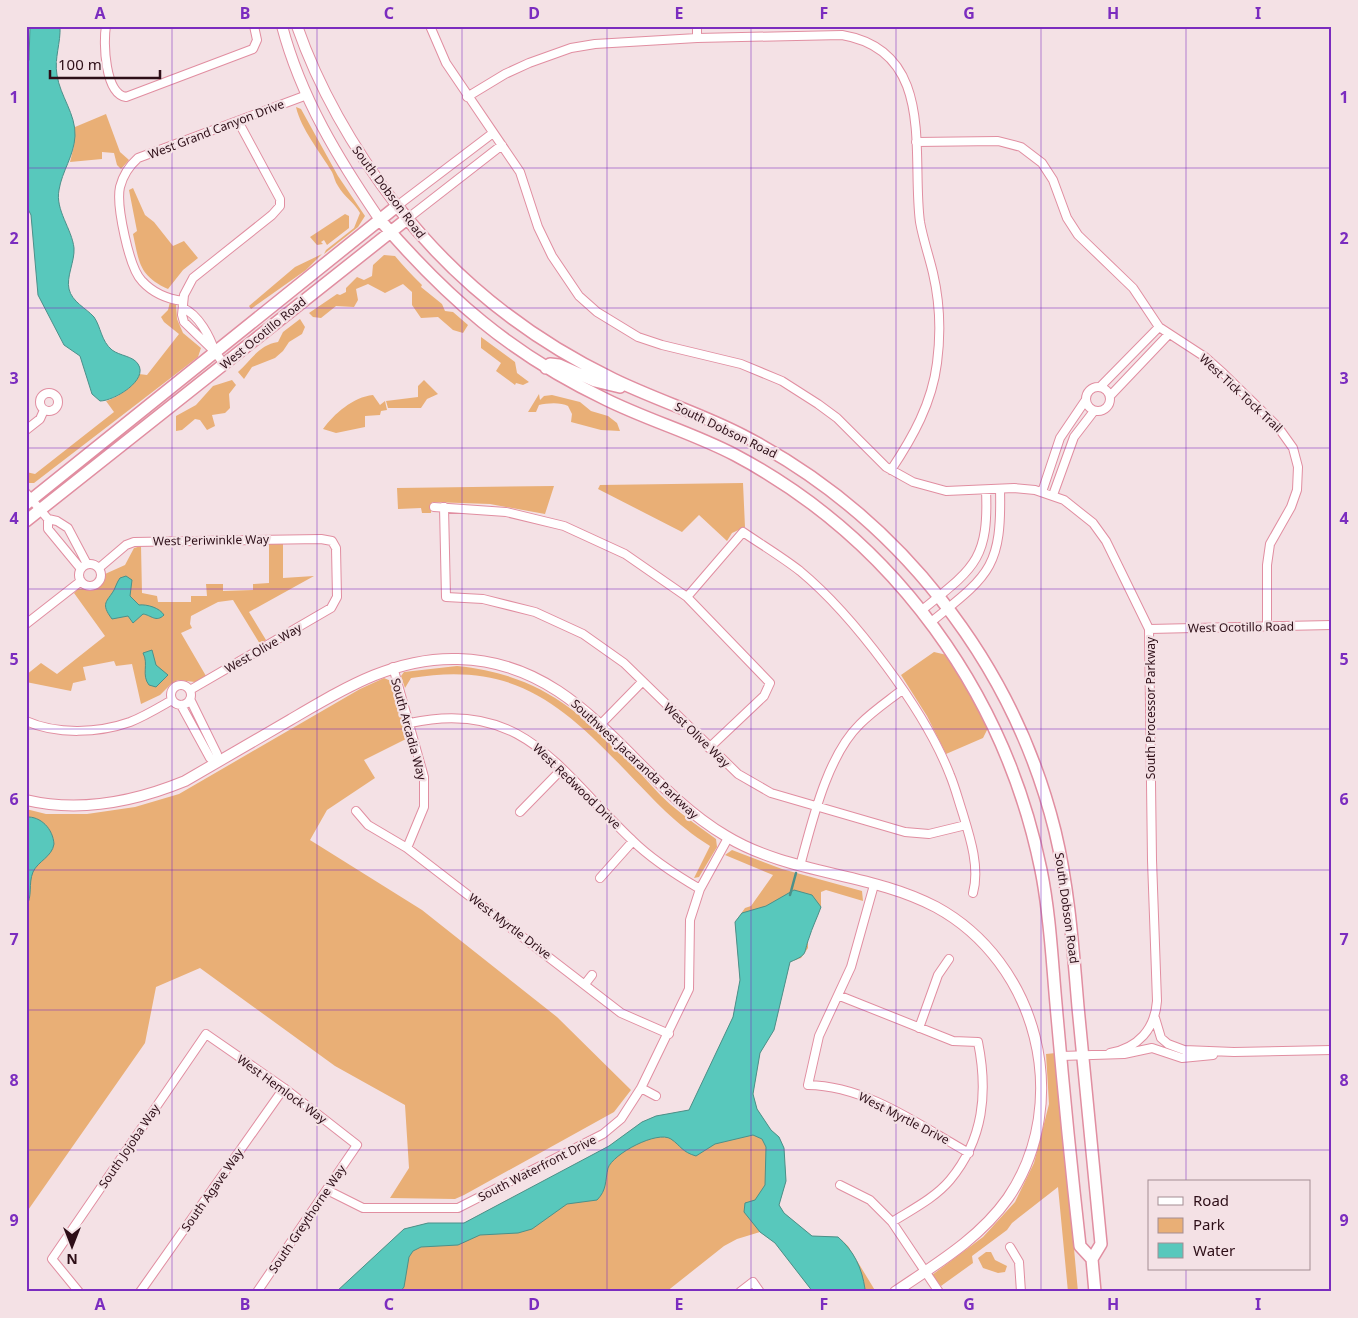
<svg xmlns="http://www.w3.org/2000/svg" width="1358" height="1318" font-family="'Noto Sans',sans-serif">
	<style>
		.green { fill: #e9af76 }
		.water { fill: #58c8bc; stroke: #4b908a }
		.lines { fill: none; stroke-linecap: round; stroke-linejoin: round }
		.stream { stroke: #4b908a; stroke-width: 2.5 }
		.minor-casing { stroke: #e18ea1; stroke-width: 10 }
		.tertiary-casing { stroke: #e18ea1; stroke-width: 12 }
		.secondary-casing { stroke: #e18ea1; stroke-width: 14 }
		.minor { stroke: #fff; stroke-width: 8 }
		.tertiary { stroke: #fff; stroke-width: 10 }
		.secondary { stroke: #fff; stroke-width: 11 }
		.grid { fill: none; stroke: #7b2cbf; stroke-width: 1; stroke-opacity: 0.55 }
		.labels { text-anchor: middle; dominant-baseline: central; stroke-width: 4.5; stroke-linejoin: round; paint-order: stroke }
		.street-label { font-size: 12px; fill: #2d0e17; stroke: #f4e1e5 }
		.neatline { fill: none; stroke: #7b2cbf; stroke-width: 2 }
		.grid-label { font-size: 16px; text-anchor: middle; font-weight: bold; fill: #7b2cbf }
	</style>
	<rect width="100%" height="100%" fill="#f4e1e5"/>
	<path class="green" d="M296,107L301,109L338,176L365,216L358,227L324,254L326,250L354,228L360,213C354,202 344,197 338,186C335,182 334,176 332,172C320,152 301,129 296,107Z
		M106,114L120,152L129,160L121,169L117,165L114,153L102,152V159L70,162L74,146L75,127Z
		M133,188L145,215L154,222L173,246L184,241L198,258L183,270L168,289C139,276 139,262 133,234L137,231L129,190Z
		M345,214L349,216V228L327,245L324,240L321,242L323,244L317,245L310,237Z
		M322,254L306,270L251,309L249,306L295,267Z
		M384,255L395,256C403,266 412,275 422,285L421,287L442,304L445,311L453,312L468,325L463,333L453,330L438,317L421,318L412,305V292L403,284L385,293L368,284L356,289L358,300L354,307L336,306L321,318L313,317L309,313L337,294L340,295L346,292V288L357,277L364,280L372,276L373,265Z
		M170,302L176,305L177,319L183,333L201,348L198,357L34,483H26V472L35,474L114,412L106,401C119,397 135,386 139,374L147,375L179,334L164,322L161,317L168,310Z
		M300,319L305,327L302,334L289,342L283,351L275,358L252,367L244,379L238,372C251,360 259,345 278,342L283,332Z
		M481,337L515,362L517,373L529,382L523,385L516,383L515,385L496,371L501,363L481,348Z
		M232,380L236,385L229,394L230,408L225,413L212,415L215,426L207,430L200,420L195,419L182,430L176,431V416L196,405L213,386Z
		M424,380L438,394L427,399L421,408H388L386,401L418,397V386Z
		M539,394L540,400L544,396L552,395L580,402L591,411L608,416L617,423L620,431L601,430L571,422L572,414L568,406C561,402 547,403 539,405L536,412H528Z
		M373,395L380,405L385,401L387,410L381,411L380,415L365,416V427L336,433L323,429C334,414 353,397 373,395Z
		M743,483L745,527L732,533L727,541L699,515L682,532L598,489L600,485Z
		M554,486L545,514L490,504L432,502L431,513H422L421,508L398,509L397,488Z
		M269,544H283V578L314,576L249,612L266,640L260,644L233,600L218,602L191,616L190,624L192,628L181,633L206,676L195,682L178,680L171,684L160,695L141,704L132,664L116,666L114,661L83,667L86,680L73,683L71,691L26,682V675L41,663L57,674L105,636L74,593L78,589L99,587L105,574L125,565L134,548L141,546L142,593L157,596L158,602H191V596H207L206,584H223V591L253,590V584L269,583Z
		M934,652L947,655L973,695L988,728L983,738L946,754L927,716L901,675Z
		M457,666C534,674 573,705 626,758C641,773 655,791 671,805C685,817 701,828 716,839L717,847L699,877L694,878L710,846C675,824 654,800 626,771C560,702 512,661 411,678L405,688L401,676L404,672Z
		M384,678L391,681L408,738L364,760L375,778L327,810L310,840L422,910L557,1017L631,1090L614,1112L464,1195L455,1199L390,1198L409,1168L405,1105L335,1066L200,968L156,987L145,1043L26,1213V809L46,814H87L135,807L179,794L360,689Z
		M732,850L782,869L862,891L863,901L826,890L821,892V907L808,939V948L801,958L790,962L774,1030L760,1053L753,1094L757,1109L771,1130L779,1137L784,1148L786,1181L779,1205L784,1213L812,1236L838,1237L848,1246L876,1292H813L775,1243L760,1232L737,1239L724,1246L666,1292H336L404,1229L428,1223H464L609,1146L642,1122L656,1116L689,1110L733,1017L740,980L735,922L745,908L751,906L773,875L725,855Z
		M1056,1053L1078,1292H1068L1058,1187L1012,1223L1007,1230L972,1256L973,1263L941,1286L932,1275L983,1237L1015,1202L1034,1163L1049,1104L1046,1054Z
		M986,1252H991L995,1260L1007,1266L1005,1272L998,1273L983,1268L978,1258Z"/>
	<path class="water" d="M30,26H60C61,43 54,58 57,75C60,96 76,114 75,136C74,156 62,171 59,190C55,210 72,229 74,248C75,261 66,277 69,289C72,302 86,308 94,317C101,327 101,341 112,350C120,356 133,356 138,364C149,380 114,401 100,401L92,394L80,356L64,345L38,295L31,215L26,205V65L29,60Z
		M126,576L132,580L130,596L139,605C147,604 160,608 164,615C156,623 151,615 143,614L133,623L128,616L112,619C100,603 107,602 114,590C116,586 117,582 120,578Z
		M152,650L156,665L168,675L156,687L149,685C141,675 149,664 143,653Z
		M26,817C41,816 53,829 54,844C52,857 38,861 33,872C28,884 33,896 26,907Z
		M794,890L812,895L821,907C817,918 812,928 809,938C803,954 809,954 790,962L774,1030L760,1053L753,1094L757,1109L771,1130L779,1137L784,1148L786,1181L779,1205L784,1213L812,1236L838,1237C854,1251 862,1268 865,1289L860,1292H813L775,1243L760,1232L744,1212L745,1203L755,1200L765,1185L766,1147L762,1139L753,1135L715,1144L696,1156C682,1152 681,1146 671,1139C657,1130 613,1154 608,1168C605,1181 607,1190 597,1200L567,1204L532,1229L518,1233L480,1235L458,1245L421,1247L413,1251L409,1257L404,1287L400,1292H336L404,1229L428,1223H464L609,1146L642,1122L656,1116L689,1110L733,1017L740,980L735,922L742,913L766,906Z"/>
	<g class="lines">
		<path class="stream" d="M790,895L796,873"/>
		<defs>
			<path id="minor" d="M106,26C103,43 105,94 126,97L253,49L257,40L254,26
				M430,26L446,63L520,172L538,227L552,256L579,296L597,312L638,337L662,345L741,364L782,381L818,404L837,418L886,467L913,482L946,491L1014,488L1035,490L1064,500L1093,523L1106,541L1149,629L1152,860L1157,1001C1155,1029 1138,1048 1110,1053
				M697,26V38
				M467,97L505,74L529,63L571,48L595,44L697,38L842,35C937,51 911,155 920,222C923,239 929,256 933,273C940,303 941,333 937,363C932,403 913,437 891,470
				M916,142L998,141L1021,147L1042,163L1053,180L1067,218L1078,235L1133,288L1159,327L1205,357L1223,373L1278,427L1293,448L1298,467L1297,490L1291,507L1270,544L1267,565V626
				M397,206L493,133
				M407,219L502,145
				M183,301C167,299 153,293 142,281C129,268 116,205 120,187C123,175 129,166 138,158L307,95
				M183,308C199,315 210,337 215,352
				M224,364L215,352L184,322L182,315L184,295L193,278L272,215L280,206V199L238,121
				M1086 399a12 12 0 1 1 24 0a12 12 0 1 1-24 0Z
				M1100,387L1159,327
				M40 402a9 9 0 1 1 18 0a9 9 0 1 1-18 0Z
				M1110,396L1168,335
				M26,430L40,419L44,410
				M1042,492L1060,438L1085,401
				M26,493L48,519L57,521L68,528L87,564
				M1053,495L1074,437L1094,411
				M434,507L506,512L564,526L625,554L687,597L770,683L764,696L709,748
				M444,507L446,597L483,599L535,612L583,634L624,663L738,774L771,793L905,832L929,834L966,825
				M48,519V529L81,569
				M79 575a11 11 0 1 1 22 0a11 11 0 1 1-22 0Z
				M99,568L126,545L134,542L321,539L332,541L336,548L337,597L331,608L190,690
				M687,597L743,532C762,545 782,557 800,571C853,615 925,710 950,775C955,787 958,799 962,811C970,837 980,867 973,893
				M922,610C974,568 989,560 986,490
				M931,622C989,575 1002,568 1000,489
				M26,624L81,581
				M1149,629L1332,625
				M393,667L424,777V807L407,848
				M171 695a10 10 0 1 1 20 0a10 10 0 1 1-20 0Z
				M190,699L217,754L216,763
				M181,705L210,758L216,763
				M26,721C57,735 99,733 130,722C145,716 158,708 172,700
				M410,723C524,698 560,772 632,840C652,860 676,875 700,889
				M601,724L642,682
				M356,811L368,825L407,848L621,1013L669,1034
				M520,812L562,769
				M800,866C812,822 827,756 860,724C873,711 888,701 902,690
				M600,878L633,841
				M874,885L851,967L819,1036L808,1085C867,1086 919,1125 969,1153
				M585,984L592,975
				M840,996L953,1041L978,1042C988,1092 984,1139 950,1180C935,1198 911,1210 892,1222
				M1155,1018L1161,1038L1168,1044L1184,1050L1234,1052L1332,1050
				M919,1028L938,975L949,959
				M1061,1056L1124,1054L1152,1048L1182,1058L1213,1055
				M641,1088L656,1096
				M840,1185L870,1200L892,1222L939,1292
				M327,1190L363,1208H458L603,1134L621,1119L641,1088L689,989L690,920L700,889L728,838
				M1010,1247L1019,1262L1021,1292
				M79,1292L52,1259L206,1034L284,1088L357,1145L257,1292
				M140,1292L284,1088
				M740,1292L753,1282L760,1292"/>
			<path id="tertiary" d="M282,26C301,98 339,160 380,220
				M297,26C320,92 355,151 397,206
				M26,800C81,813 134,802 185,781C220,761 255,740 290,720C343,689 394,657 458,659C583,662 630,779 726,836C790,875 870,872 936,907C1037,962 1074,1101 1008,1198C979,1239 936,1264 895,1292"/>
			<path id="secondary" d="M380,220C447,298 511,354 605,399C647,420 693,433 735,455C895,540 1005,694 1041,870C1050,914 1052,960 1056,1004C1063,1085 1071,1166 1080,1246L1092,1259
				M546,368L550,364L559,365L595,381L620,387
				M26,504L397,206C455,280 528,338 613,379C656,400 702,414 744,436C898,516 1013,662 1055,831C1069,889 1073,948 1078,1007C1086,1086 1093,1165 1101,1244L1092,1259L1095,1292
				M26,521L407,219"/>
		</defs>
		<use href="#minor" class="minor-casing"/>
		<use href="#tertiary" class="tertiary-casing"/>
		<use href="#secondary" class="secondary-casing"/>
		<use href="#minor" class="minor"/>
		<use href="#tertiary" class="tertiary"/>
		<use href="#secondary" class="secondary"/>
	</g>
	<path class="grid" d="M172,26V1292M317,26V1292M462,26V1292M607,26V1292M751,26V1292M896,26V1292M1041,26V1292M1186,26V1182M26,168H1332M26,308H1332M26,448H1332M26,589H1332M26,729H1332M26,870H1332M26,1010H1332M26,1150H1332M1186,1269V1292"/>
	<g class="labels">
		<g class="street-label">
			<text transform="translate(216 129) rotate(-21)">West Grand Canyon Drive</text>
			<text transform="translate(389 192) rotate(53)">South Dobson Road</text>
			<text transform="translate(263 333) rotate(-39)">West Ocotillo Road</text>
			<text transform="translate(1241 393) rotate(43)">West Tick Tock Trail</text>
			<text transform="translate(726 430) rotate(26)">South Dobson Road</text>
			<text transform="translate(211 540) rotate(-1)">West Periwinkle Way</text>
			<text transform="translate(1241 627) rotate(-1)">West Ocotillo Road</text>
			<text transform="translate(263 648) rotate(-30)">West Olive Way</text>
			<text transform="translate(1150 708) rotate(-90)">South Processor Parkway</text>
			<text transform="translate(409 729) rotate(75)">South Arcadia Way</text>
			<text transform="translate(697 735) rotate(44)">West Olive Way</text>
			<text transform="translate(635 759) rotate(43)">Southwest Jacaranda Parkway</text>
			<text transform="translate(577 786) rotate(44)">West Redwood Drive</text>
			<text transform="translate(1067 908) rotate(82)">South Dobson Road</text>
			<text transform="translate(510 926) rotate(37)">West Myrtle Drive</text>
			<text transform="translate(282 1089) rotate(36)">West Hemlock Way</text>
			<text transform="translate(904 1118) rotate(27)">West Myrtle Drive</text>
			<text transform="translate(129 1146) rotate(-56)">South Jojoba Way</text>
			<text transform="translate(537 1168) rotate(-27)">South Waterfront Drive</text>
			<text transform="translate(212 1190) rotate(-55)">South Agave Way</text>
			<text transform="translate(307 1219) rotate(-56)">South Greythorne Way</text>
		</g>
	</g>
	<rect width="1358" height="1318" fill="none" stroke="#f4e1e5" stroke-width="55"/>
	<rect x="1148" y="1180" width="162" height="90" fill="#f4e1e5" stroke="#a48d93"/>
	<rect x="1158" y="1197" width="25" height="8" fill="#ffffff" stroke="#a48d93"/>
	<text x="1193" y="1206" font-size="15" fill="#2d0e17">Road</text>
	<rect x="1158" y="1218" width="25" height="15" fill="#e9af76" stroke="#a48d93"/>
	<text x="1193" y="1230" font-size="15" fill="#2d0e17">Park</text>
	<rect x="1158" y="1243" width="25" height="15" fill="#58c8bc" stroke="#a48d93"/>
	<text x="1193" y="1256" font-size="15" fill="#2d0e17">Water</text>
	<g transform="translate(72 1246) rotate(180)" stroke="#f4e1e5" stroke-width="4" paint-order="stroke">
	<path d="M0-4L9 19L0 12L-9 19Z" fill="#2d0e17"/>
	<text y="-8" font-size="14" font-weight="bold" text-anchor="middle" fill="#2d0e17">N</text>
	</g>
	<path d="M50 70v8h110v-8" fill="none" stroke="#2d0e17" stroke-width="2.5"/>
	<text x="58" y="70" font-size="15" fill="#2d0e17" stroke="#f4e1e5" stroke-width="4" paint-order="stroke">100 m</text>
	<rect x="28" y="28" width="1302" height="1262" class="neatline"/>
	<g class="grid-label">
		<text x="100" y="19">A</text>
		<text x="245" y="19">B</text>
		<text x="389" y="19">C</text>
		<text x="534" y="19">D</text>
		<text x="679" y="19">E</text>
		<text x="824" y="19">F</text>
		<text x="969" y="19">G</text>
		<text x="1113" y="19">H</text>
		<text x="1258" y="19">I</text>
		<text x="14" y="103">1</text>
		<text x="1344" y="103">1</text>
		<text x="14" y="244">2</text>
		<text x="1344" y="244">2</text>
		<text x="14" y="384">3</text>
		<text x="1344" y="384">3</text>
		<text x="14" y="524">4</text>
		<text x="1344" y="524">4</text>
		<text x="14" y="665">5</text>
		<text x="1344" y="665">5</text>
		<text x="14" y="805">6</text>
		<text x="1344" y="805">6</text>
		<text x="14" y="945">7</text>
		<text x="1344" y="945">7</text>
		<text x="14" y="1086">8</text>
		<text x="1344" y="1086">8</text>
		<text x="14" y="1226">9</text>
		<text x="1344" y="1226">9</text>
		<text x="100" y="1310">A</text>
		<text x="245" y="1310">B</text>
		<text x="389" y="1310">C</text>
		<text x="534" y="1310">D</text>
		<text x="679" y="1310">E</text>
		<text x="824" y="1310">F</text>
		<text x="969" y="1310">G</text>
		<text x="1113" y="1310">H</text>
		<text x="1258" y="1310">I</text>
	</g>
</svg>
